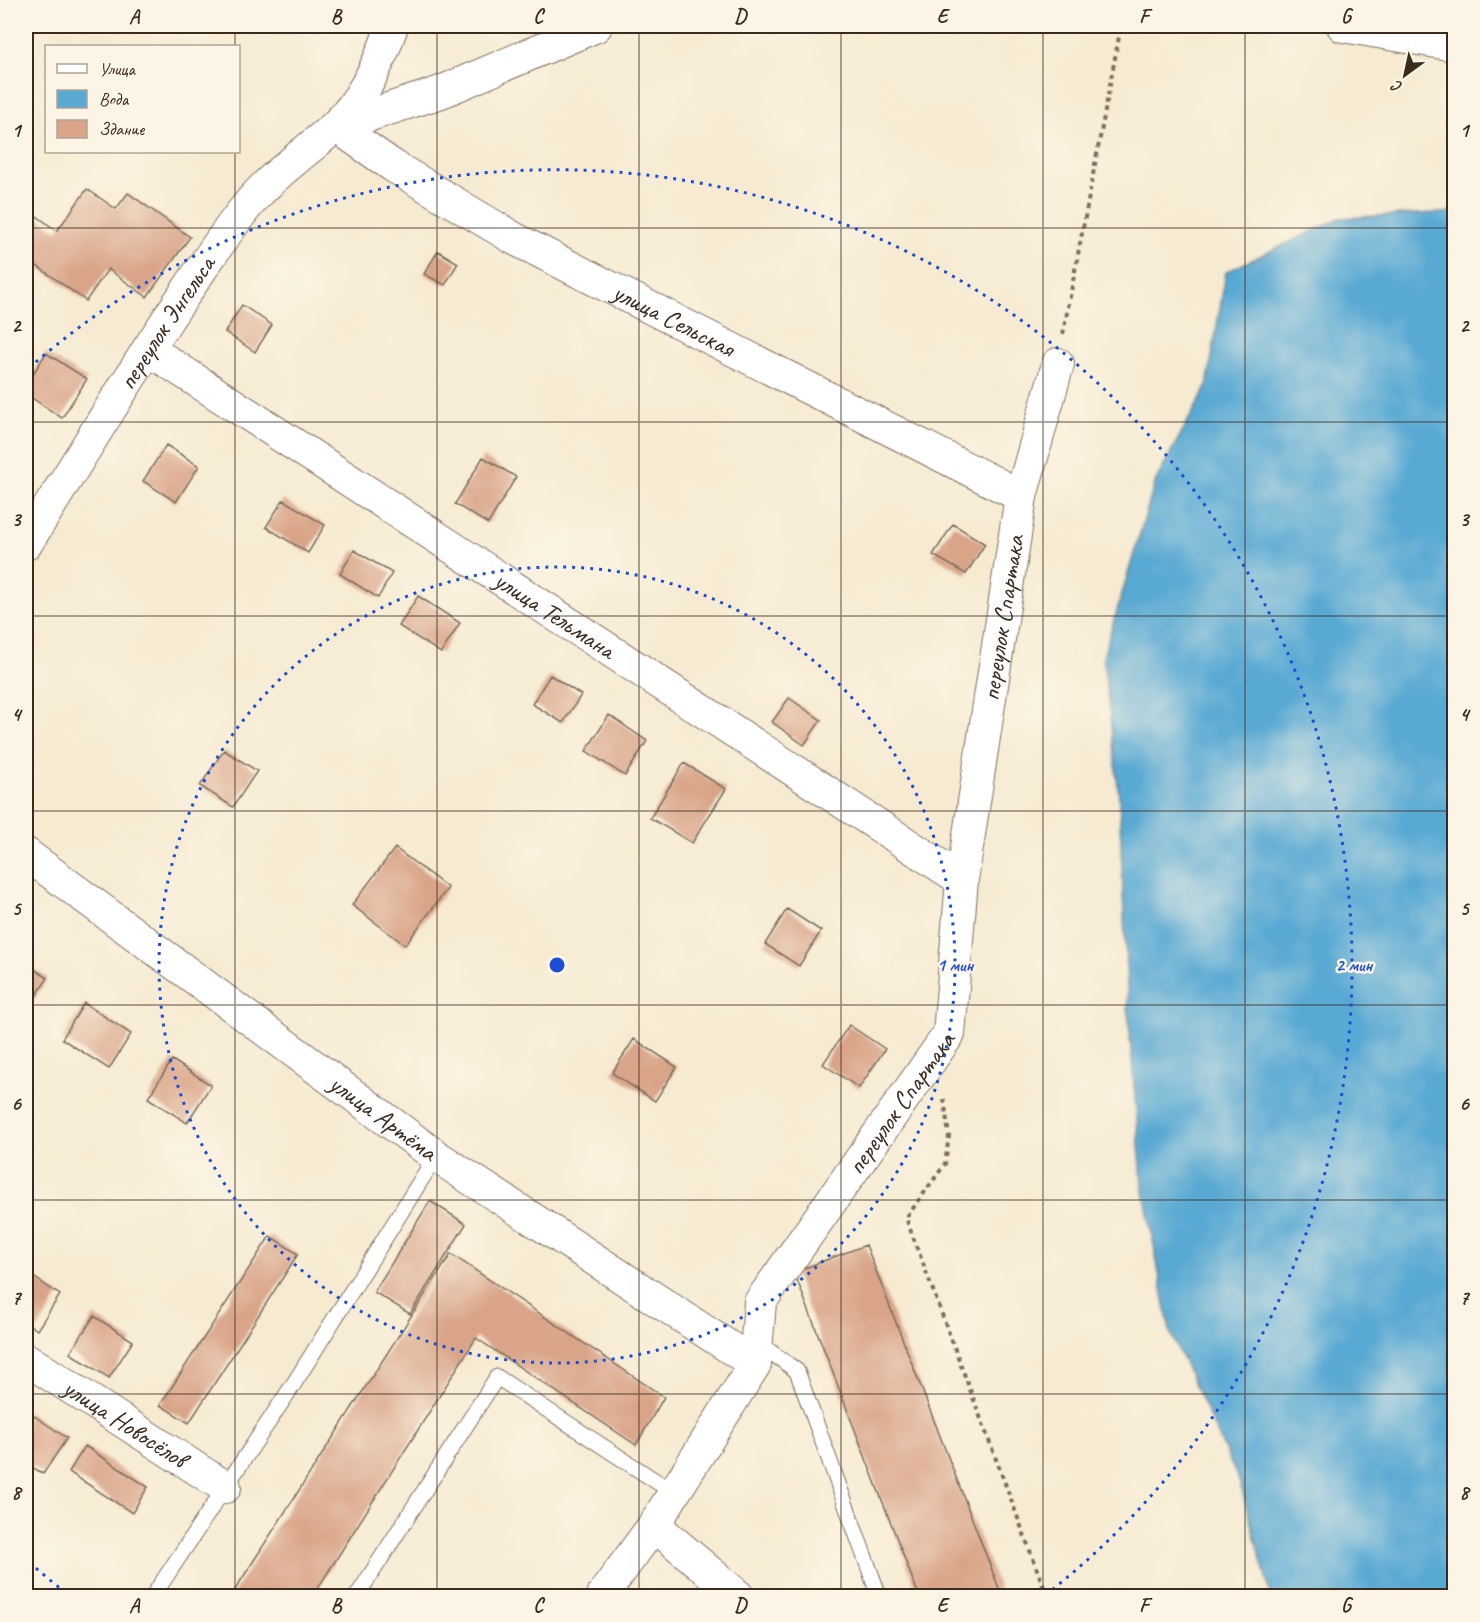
<svg xmlns="http://www.w3.org/2000/svg" width="1480" height="1622" font-family="Caveat,sans-serif">
	<style>
		.water { fill: #59a9d3; stroke: #4a6a78; stroke-width: 1.5 }
		.building { fill: #d9a487 }
		.lines { fill: none; stroke-linecap: round; stroke-linejoin: round }
		.lane-casing { stroke: #7c6d5d; stroke-width: 17 }
		.street-casing { stroke: #7c6d5d; stroke-width: 34 }
		.path { stroke: #7c6d5d; stroke-width: 4; stroke-dasharray: 4.5 4.5; stroke-linecap: butt }
		.lane { stroke: #fff; stroke-width: 15 }
		.street { stroke: #fff; stroke-width: 32 }
		.grid { fill: none; stroke: #3b2a1e; stroke-width: 1.5; stroke-opacity: 0.55 }
		.ring { fill: none; stroke: #1d4ed8; stroke-width: 3; stroke-dasharray: 3 6 }
		.labels { text-anchor: middle; dominant-baseline: central; stroke-width: 5; stroke-linejoin: round; paint-order: stroke }
		.street-label { font-size: 26px; fill: #3b2a1e; stroke: #fcf5e5 }
		.centre { fill: #1d4ed8; stroke: #fcf5e5; stroke-width: 3 }
		.ring-label { font-size: 18px; text-anchor: middle; font-weight: bold; fill: #1d4ed8; stroke: #fcf5e5; stroke-width: 5; stroke-linejoin: round; paint-order: stroke }
		.neatline { fill: none; stroke: #3b2a1e; stroke-width: 2 }
		.grid-label { font-size: 20px; text-anchor: middle; font-weight: bold; fill: #3b2a1e }
	</style>
	<rect width="100%" height="100%" fill="#fcf5e5"/>
	<filter id="ink" filterUnits="userSpaceOnUse"><feTurbulence type="fractalNoise" baseFrequency=".0167" numOctaves="2"/><feDisplacementMap in="SourceGraphic" scale="12" xChannelSelector="R" yChannelSelector="G"/><feConvolveMatrix kernelMatrix="1 2 1 2 8 2 1 2 1" color-interpolation-filters="sRGB"/></filter>
	<filter id="wash" filterUnits="userSpaceOnUse"><feTurbulence type="fractalNoise" baseFrequency=".008" numOctaves="4" result="noise"/><feDisplacementMap in="SourceGraphic" scale="24" xChannelSelector="R" yChannelSelector="G"/><feGaussianBlur stdDeviation="1.35" result="paint"/><feColorMatrix in="noise" values="0 0 0 0 0 0 0 0 0 0 0 0 0 0 0 0 0 1.4 0 .05"/><feComposite in="paint" operator="in"/></filter>
	<g filter="url(#wash)">
		<rect width="100%" height="100%" fill="#f6ead1"/>
		<path class="water" d="M1454,212V1596H1271L1240,1483L1170,1332L1142,1181L1128,1012L1119,796L1103,657L1156,480L1207,386L1226,272L1340,218Z"/>
		<g id="blocks">
			<path class="building" d="M87,189L116,209L128,193L190,237L147,297L108,269L86,301L26,258V208L57,231Z
				M438,251L458,263L445,285L424,274Z
				M242,305L272,325L255,352L225,332Z
				M46,353L87,379L62,418L26,394V385Z
				M166,445L199,466L176,502L143,481Z
				M483,457L516,477L488,524L455,504Z
				M283,500L325,525L308,553L266,527Z
				M953,524L985,544L966,574L933,555Z
				M354,550L392,573L378,598L340,574Z
				M418,596L460,623L441,653L399,626Z
				M550,675L581,695L563,723L532,704Z
				M789,698L821,720L804,745L772,722Z
				M609,715L647,741L625,776L586,751Z
				M224,750L257,771L233,807L200,786Z
				M684,763L726,789L692,843L650,818Z
				M395,848L448,888L405,945L352,905Z
				M787,909L821,931L799,966L765,944Z
				M26,964L48,978L26,1011Z
				M84,1003L131,1034L109,1069L62,1039Z
				M849,1025L885,1049L859,1088L823,1064Z
				M634,1039L677,1067L655,1101L612,1073Z
				M172,1060L211,1085L187,1123L148,1098Z
				M430,1201L466,1224L410,1314L374,1292Z
				M270,1236L298,1254L189,1423L160,1405Z
				M866,1245L1002,1596H919L794,1272Z
				M451,1254L664,1397L636,1445L476,1338L313,1596H231Z
				M26,1272L60,1295L37,1330L26,1322Z
				M94,1316L133,1341L109,1378L70,1353Z
				M27,1411L67,1438L43,1474L26,1463Z
				M85,1446L148,1487L132,1513L69,1472Z"/>
		</g>
	</g>
	<g filter="url(#ink)">
		<use href="#blocks" fill-opacity="0" stroke="#7c6d5d" stroke-width="1.5"/>
		<g class="lines">
			<defs>
				<path id="lane" d="M757,1342L797,1371L879,1596
					M153,1596L293,1385L436,1156
					M357,1596L497,1377L674,1493"/>
				<g id="street">
					<path d="M1343,26L1454,45"/>
					<path id="s1" d="M336,126L393,166L515,239L1021,496"/>
					<path d="M336,126L441,92L596,26"/>
					<path id="s2" d="M148,349L962,880"/>
					<path id="s3" d="M26,544C74,467 121,390 171,314C196,278 219,240 247,206C272,175 305,153 334,127C363,101 380,62 392,26"/>
					<path id="s4" d="M26,854L436,1156L755,1364"/>
					<path id="s5" d="M26,1359L225,1487"/>
					<path d="M654,1525L738,1596"/>
					<path id="s6" d="M602,1596L654,1525L755,1364L760,1302L949,1034L962,880L1021,496L1058,364"/>
				</g>
			</defs>
			<use href="#lane" class="lane-casing"/>
			<use href="#street" class="street-casing"/>
			<path class="path" d="M1063,334L1121,26
				M944,1099L949,1136L945,1164L906,1218L1047,1596"/>
			<use href="#lane" class="lane"/>
			<use href="#street" class="street"/>
		</g>
	</g>
	<path class="grid" d="M235,26V46M437,26V1596M639,26V1596M841,26V1596M1043,26V1596M1245,26V1596M235,152V1596M26,228H1454M26,422H1454M26,616H1454M26,811H1454M26,1005H1454M26,1200H1454M26,1394H1454"/>
	<g class="ring">
		<circle cx="557" cy="965" r="398"/>
		<path d="M66 1593A797 797 0 0 1 29 1562M29 368A797 797 0 1 1 1048 1593"/>
	</g>
	<g class="labels">
		<g class="street-label">
			<text stroke="none"><textPath href="#s1" startOffset="390">улица Сельская</textPath></text>
			<text stroke="none"><textPath href="#s3" startOffset="262">переулок Энгельса</textPath></text>
			<text stroke="none"><textPath href="#s2" startOffset="486">улица Тельмана</textPath></text>
			<text stroke="none"><textPath href="#s6" startOffset="1088">переулок Спартака</textPath></text>
			<text stroke="none"><textPath href="#s6" startOffset="584">переулок Спартака</textPath></text>
			<text stroke="none"><textPath href="#s4" startOffset="444">улица Артёма</textPath></text>
			<text stroke="none"><textPath href="#s5" startOffset="118">улица Новосёлов</textPath></text>
		</g>
	</g>
	<circle cx="557" cy="965" r="9" class="centre"/>
	<g class="ring-label">
		<text x="955" y="971">1 мин</text>
		<text x="1354" y="971">2 мин</text>
	</g>
	<rect width="1480" height="1622" fill="none" stroke="#fcf5e5" stroke-width="66"/>
	<rect x="45" y="45" width="195" height="108" fill="#fcf5e5" stroke="#afa495" stroke-width="1.5"/>
	<rect x="57" y="64" width="30" height="9" fill="#ffffff" stroke="#afa495" stroke-width="1.5"/>
	<text x="99" y="75" font-size="18" fill="#3b2a1e">Улица</text>
	<rect x="57" y="90" width="30" height="18" fill="#59a9d3" stroke="#afa495" stroke-width="1.5"/>
	<text x="99" y="105" font-size="18" fill="#3b2a1e">Вода</text>
	<rect x="57" y="120" width="30" height="18" fill="#d9a487" stroke="#afa495" stroke-width="1.5"/>
	<text x="99" y="135" font-size="18" fill="#3b2a1e">Здание</text>
	<g transform="translate(1405 75) rotate(213)" stroke="#fcf5e5" stroke-width="4.5" paint-order="stroke">
	<path d="M0-4.5L10 22L0 15L-10 22Z" fill="#3b2a1e"/>
	<text y="-9" font-size="16" font-weight="bold" text-anchor="middle" fill="#3b2a1e">С</text>
	</g>
	<rect x="33" y="33" width="1414" height="1556" class="neatline"/>
	<g class="grid-label">
		<text x="134" y="23">A</text>
		<text x="336" y="23">B</text>
		<text x="538" y="23">C</text>
		<text x="740" y="23">D</text>
		<text x="942" y="23">E</text>
		<text x="1144" y="23">F</text>
		<text x="1346" y="23">G</text>
		<text x="16" y="137">1</text>
		<text x="1464" y="137">1</text>
		<text x="16" y="332">2</text>
		<text x="1464" y="332">2</text>
		<text x="16" y="526">3</text>
		<text x="1464" y="526">3</text>
		<text x="16" y="721">4</text>
		<text x="1464" y="721">4</text>
		<text x="16" y="915">5</text>
		<text x="1464" y="915">5</text>
		<text x="16" y="1110">6</text>
		<text x="1464" y="1110">6</text>
		<text x="16" y="1304">7</text>
		<text x="1464" y="1304">7</text>
		<text x="16" y="1499">8</text>
		<text x="1464" y="1499">8</text>
		<text x="134" y="1612">A</text>
		<text x="336" y="1612">B</text>
		<text x="538" y="1612">C</text>
		<text x="740" y="1612">D</text>
		<text x="942" y="1612">E</text>
		<text x="1144" y="1612">F</text>
		<text x="1346" y="1612">G</text>
	</g>
</svg>
